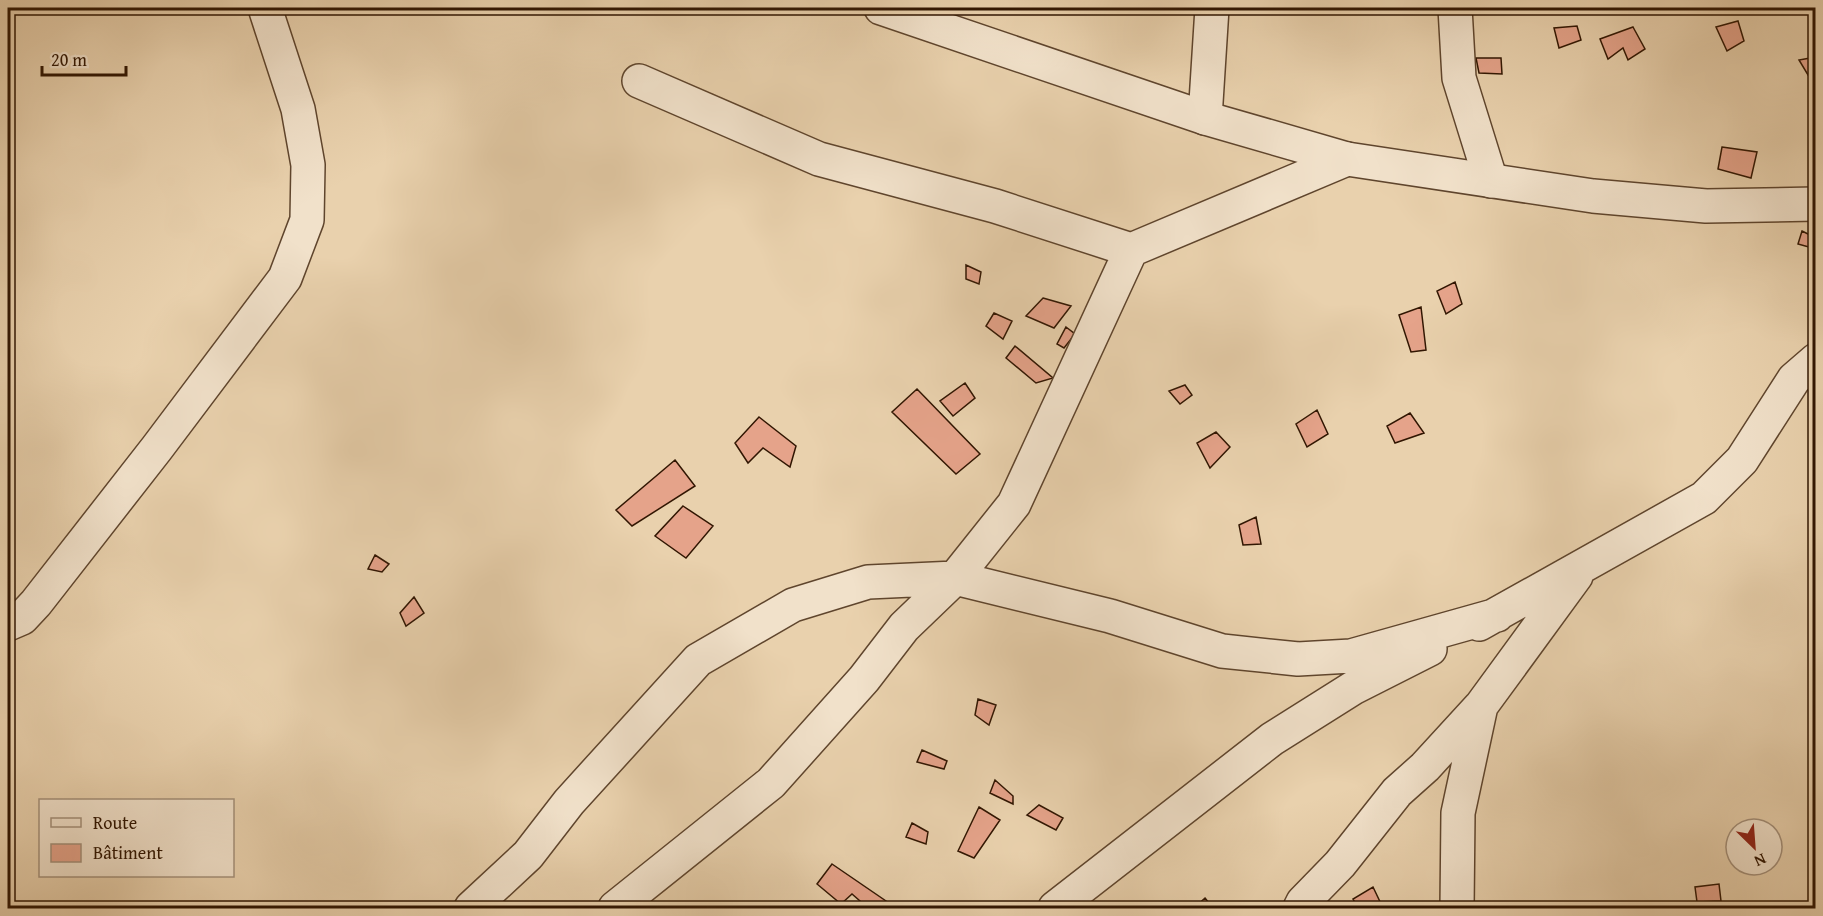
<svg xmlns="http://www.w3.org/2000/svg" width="1823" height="916" font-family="'Gentium Book Plus',serif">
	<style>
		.building { fill: #e5a38a; stroke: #311602; stroke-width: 1.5 }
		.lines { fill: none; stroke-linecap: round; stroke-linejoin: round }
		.minor-casing { stroke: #5f452d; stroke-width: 36 }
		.tertiary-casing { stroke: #5f452d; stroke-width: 36 }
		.minor { stroke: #f1e1ca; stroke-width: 33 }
		.tertiary { stroke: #f1e1ca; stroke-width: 33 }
	</style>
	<rect width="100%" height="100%" fill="#e9d1ad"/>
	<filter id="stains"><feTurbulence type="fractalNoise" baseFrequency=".00333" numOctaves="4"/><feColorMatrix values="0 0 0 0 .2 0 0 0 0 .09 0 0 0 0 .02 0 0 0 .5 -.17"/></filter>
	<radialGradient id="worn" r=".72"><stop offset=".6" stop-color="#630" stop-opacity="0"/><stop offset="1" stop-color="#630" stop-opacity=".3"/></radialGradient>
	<path class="building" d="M1738,21L1744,41L1727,51L1716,27Z
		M1577,26L1581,40L1559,48L1554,28Z
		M1633,27L1645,49L1628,60L1623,48L1608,59L1600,39Z
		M1816,57V79L1811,80L1799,60Z
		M1476,58H1501L1502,74L1479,73Z
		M1809,109H1816V164L1811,163Z
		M1722,147L1757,152L1751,178L1718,169Z
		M1802,231L1816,238V249L1798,244Z
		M966,265L981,272L979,284L966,279Z
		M1455,282L1462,304L1446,314L1437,291Z
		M1043,298L1071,306L1054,328L1026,316Z
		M1421,307L1426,350L1411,352L1399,315Z
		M994,313L1012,321L1003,339L986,326Z
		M1066,327L1075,334L1064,348L1057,344Z
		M1015,346L1053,378L1036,383L1006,358Z
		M965,383L975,398L953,416L940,401Z
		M1185,385L1192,395L1180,404L1169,391Z
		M917,389L980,454L956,474L892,412Z
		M1317,410L1328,434L1307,447L1296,424Z
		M1410,413L1424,433L1395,443L1387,426Z
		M759,417L796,446L790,467L763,448L748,463L735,443Z
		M1216,432L1230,447L1210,468L1197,443Z
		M675,460L695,486L632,526L616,510Z
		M683,506L713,526L686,558L655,536Z
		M1256,517L1261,544L1243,545L1239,525Z
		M375,555L389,564L382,572L368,569Z
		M414,597L424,613L406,626L400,613Z
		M978,699L996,705L989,725L975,715Z
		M922,750L947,761L944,769L917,762Z
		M995,780L1013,796V804L990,793Z
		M1039,805L1063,818L1056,830L1027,815Z
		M979,807L1000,820L974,858L958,851Z
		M912,823L928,832L926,844L906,837Z
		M832,864L886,901L877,908H868L852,894L841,904L817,884Z
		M1719,884L1721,901L1697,902L1695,887Z
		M1373,887L1383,908H1358L1353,899Z
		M1205,898L1213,908H1194Z"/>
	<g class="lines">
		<defs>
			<path id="minor" d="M1455,8L1459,78L1491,181
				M639,81L819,159L995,206L1131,250
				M1205,118L1212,8
				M8,624L22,618L36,603L157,448L285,278L307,220L308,165L298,109L265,8
				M1479,624L1704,498L1742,460L1794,379L1816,360
				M471,908L528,855L569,802L698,660L793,605L868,582L955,578L1110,616L1222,651L1298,659L1351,656L1497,615
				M615,908L771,783L864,679L904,627L955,578L1014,504L1131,250L1347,159
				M1055,908L1272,739L1353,688L1430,649
				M1300,908L1303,902L1340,864L1397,792L1425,767L1480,707
				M1457,908L1458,813L1481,706L1576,576"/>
			<path id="tertiary" d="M881,8L1205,118L1347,159L1593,196L1706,206L1816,204"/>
		</defs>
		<use href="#minor" class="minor-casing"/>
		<use href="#tertiary" class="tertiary-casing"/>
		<use href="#minor" class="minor"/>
		<use href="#tertiary" class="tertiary"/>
	</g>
	<rect width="1823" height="916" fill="none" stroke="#e9d1ad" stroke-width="30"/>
	<rect x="9" y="9" width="1805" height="898" fill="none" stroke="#311602" stroke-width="3"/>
	<rect x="15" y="15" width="1793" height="886" fill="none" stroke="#311602" stroke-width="1.5"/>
	<rect x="39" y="799" width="195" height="78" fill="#f1e1ca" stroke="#a4907a" stroke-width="1.5"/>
	<rect x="51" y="818" width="30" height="9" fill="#f1e1ca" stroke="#a4907a" stroke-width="1.5"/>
	<text x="93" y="829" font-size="18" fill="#311602">Route</text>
	<rect x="51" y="844" width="30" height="18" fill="#e5a38a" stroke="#a4907a" stroke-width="1.5"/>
	<text x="93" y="859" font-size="18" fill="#311602">Bâtiment</text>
	<g transform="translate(1754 847) rotate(155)"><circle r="28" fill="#f1e1ca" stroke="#a4907a" stroke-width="1.5"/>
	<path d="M0-4.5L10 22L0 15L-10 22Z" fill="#8f2418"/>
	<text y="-9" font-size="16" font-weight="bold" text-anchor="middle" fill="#311602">N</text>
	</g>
	<path d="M42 66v9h84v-9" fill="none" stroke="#311602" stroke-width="3"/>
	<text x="51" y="66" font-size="18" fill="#311602" stroke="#f1e1ca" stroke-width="4.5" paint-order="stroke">20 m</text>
	<rect width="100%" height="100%" filter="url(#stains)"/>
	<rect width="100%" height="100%" fill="url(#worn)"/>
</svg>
